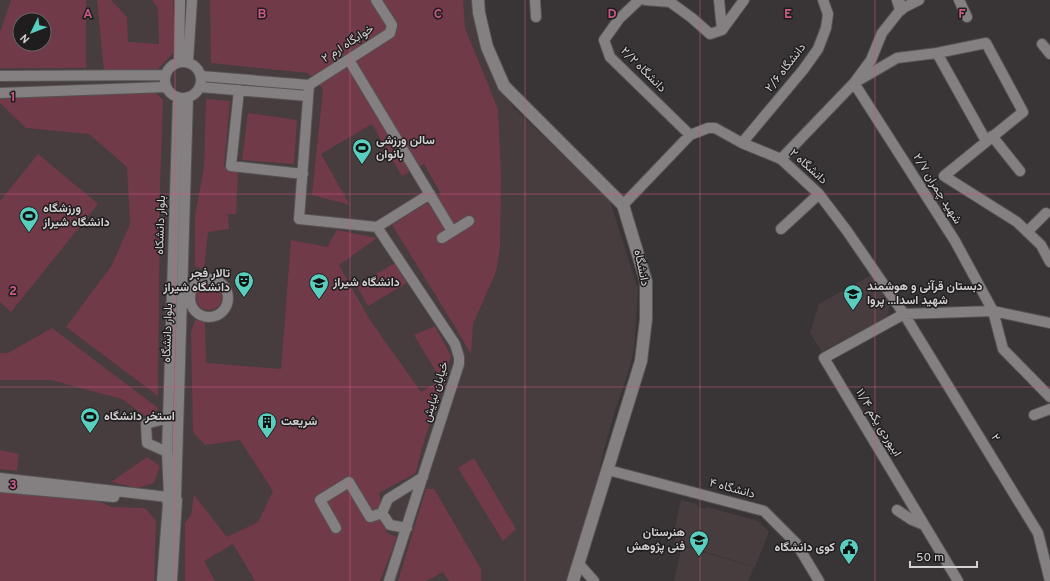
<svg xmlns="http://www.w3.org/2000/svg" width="1050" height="581" font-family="Overpass,Vazirmatn,sans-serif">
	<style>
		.built { fill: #473c3e; fill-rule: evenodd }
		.green { fill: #713a49; fill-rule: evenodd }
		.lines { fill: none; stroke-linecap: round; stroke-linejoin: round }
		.minor-casing { stroke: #565353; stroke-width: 12 }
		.tertiary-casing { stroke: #565353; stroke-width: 14 }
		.minor { stroke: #848081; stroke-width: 10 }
		.tertiary { stroke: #848081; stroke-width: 12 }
		.grid { fill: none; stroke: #c85984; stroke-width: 1; stroke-opacity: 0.55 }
		.labels { text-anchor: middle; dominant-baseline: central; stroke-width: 3; stroke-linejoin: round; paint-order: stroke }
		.street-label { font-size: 12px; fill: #d3d1d1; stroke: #1f1d1e }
		.poi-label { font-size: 12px; font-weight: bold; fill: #d3d1d1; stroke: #1f1d1e; text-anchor: start }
		.grid-label { font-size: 13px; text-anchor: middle; font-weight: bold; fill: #c85984; stroke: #1f1d1e; stroke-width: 3; stroke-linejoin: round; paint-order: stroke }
	</style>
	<rect width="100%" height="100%" fill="#393536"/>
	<path class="built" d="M0,0H474L504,94L514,108L610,201L638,289L634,349L629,370L615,411L603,453L597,484L571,581H0ZM20,20H44V44H20Z
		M871,275L879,286V290H881L890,305L887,317L822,352L810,333L819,304Z
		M681,500L697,504L698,507L706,509L707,507L758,521L769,532L755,567L674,542L676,536L674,532Z
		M682,546L754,567L748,581H674Z"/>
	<path class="green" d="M11,0H86V68H0V30H1ZM20,20H44V44H20Z
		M97,0H111L127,17L128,42L159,44L158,8L152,0H173L175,51L158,69L104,71Z
		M210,0H463L465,28L498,109L501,176L500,247L496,272L473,324L471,354L454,325L392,225L441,194L424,164L402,176L372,124L321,154L350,205L312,195L323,89L308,73L211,63Z
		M156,93L163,100L160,188L158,396L66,327L112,265L130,224L127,167L89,134L26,128L0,103V97Z
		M206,99L230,101L224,166L238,173L236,214H228L229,229L208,232L204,270L195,266V216L204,167Z
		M248,113L297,120L294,164L242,160Z
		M38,154L98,204L11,312L0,302V201Z
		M337,230L377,238L339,265L370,320L421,392L441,380L414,335L435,326L451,356L421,451L416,473L379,493L387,533L397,537L380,581H255L233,544L204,561L215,581H185V523L191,515L194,495L227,537L258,522L273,491L240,440L205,445L193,432L191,332L195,320L205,321L206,363L281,369L291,240L327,247Z
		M395,263L407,283L368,306L356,285Z
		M196 297a13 13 0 1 1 26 0a13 13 0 1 1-26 0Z
		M52,328L158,408L150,420L122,399L51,380H0V353H8Z
		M0,450L19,454L17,471L0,469Z
		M147,457L160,466L154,483L138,488L111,482Z
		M474,458L516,529L503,541L458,468Z
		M426,489H434L481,569V581H449L443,572L426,581H398Z
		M0,492L101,502L111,507L145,508L156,521L154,581H0Z"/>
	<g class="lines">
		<defs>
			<path id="minor" d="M535,0L536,17
				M639,0L619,19L604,40L610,57L690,135
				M645,0L670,2L692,18L710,34L722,30
				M719,0L722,30
				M959,0L967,17
				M722,30L744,0
				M1042,44L1050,54
				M937,53L986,141
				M349,60L452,231
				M165 80a18 18 0 1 1 36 0a18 18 0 1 1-36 0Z
				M179,62L180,0
				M188,62L192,0
				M0,76L165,75
				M201,76L309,85
				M854,83L897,58L937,53L986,43L1023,112L944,176L1017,222L1041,245L1050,262
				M854,83L955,241L993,311L1003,349L1050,397
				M309,85L299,219L377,227L430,194
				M309,85L390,33L392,25L376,0
				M200,87L308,96
				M239,90L231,166L303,174
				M0,93L166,87
				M992,136L1020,171
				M742,143L803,70L818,49L826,28L828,14L823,0
				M781,159L854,83L871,60L882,33L901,9L919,0
				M623,205L690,135L708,128H715L742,143L781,159L819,194L847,231L904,314L1038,533L1050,581
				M377,227L455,344L459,357V364L389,581
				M781,229L819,194
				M1027,232L1046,213
				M442,238L469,221
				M190 298a19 19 0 1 1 38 0a19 19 0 1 1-38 0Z
				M1034,415L1050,409
				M167,452L147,443L146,424L168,418
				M608,470L764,511L796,543L819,581
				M0,478L168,497
				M0,487L114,497
				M169,496L167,452L178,97
				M176,497L188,97
				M897,510L912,520L924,525
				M336,528L320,500L349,482L370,517L382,513
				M407,528L390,525L382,513L388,499L423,477
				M579,564L594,581
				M162,581L168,503
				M172,581L177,500C175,494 168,494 167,501L169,504L173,505L176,503
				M958,581L824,358L904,314L993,311L1050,323"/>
			<path id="tertiary" d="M478,0L479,13L487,47L504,86L623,205L646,281V319L641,361L573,581
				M898,0L901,9"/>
		</defs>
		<use href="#minor" class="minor-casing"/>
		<use href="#tertiary" class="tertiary-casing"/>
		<use href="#minor" class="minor"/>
		<use href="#tertiary" class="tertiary"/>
	</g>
	<path class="grid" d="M175,0V581M350,0V581M525,0V581M700,0V581M875,0V581M0,194H1050M0,387H1050"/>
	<defs>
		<symbol id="stadium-pin" viewBox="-11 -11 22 30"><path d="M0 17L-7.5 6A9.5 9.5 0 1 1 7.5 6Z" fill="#59cebf" stroke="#1f1d1e"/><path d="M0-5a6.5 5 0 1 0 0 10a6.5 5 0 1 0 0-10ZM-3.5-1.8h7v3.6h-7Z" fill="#111"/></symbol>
		<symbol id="theatre-pin" viewBox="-11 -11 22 30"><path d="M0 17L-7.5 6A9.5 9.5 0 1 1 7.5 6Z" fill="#59cebf" stroke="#1f1d1e"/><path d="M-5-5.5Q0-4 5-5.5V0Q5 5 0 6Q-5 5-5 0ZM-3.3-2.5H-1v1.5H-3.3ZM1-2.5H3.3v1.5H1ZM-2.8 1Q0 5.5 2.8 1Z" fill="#111"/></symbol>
		<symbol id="university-pin" viewBox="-11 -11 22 30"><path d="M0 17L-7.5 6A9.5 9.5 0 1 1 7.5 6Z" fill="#59cebf" stroke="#1f1d1e"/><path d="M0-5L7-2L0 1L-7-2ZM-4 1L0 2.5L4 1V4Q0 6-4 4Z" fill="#111"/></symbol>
		<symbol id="school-pin" viewBox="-11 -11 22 30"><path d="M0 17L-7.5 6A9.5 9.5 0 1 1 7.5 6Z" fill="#59cebf" stroke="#1f1d1e"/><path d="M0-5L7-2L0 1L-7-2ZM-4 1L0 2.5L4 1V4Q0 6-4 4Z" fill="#111"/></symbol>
		<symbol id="building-pin" viewBox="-11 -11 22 30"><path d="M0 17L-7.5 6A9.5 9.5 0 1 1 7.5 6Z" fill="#59cebf" stroke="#1f1d1e"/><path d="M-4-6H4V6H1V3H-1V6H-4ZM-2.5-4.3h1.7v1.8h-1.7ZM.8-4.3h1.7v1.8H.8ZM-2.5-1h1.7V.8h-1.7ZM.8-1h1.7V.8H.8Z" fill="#111"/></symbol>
		<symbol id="civic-pin" viewBox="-11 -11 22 30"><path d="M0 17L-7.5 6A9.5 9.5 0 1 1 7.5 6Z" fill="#59cebf" stroke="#1f1d1e"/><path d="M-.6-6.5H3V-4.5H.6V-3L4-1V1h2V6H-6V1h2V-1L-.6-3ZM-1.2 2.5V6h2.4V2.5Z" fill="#111"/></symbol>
	</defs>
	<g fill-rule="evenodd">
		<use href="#stadium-pin" x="351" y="137" width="22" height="30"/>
		<use href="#stadium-pin" x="18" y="205" width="22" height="30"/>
		<use href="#theatre-pin" x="233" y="270" width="22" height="30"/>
		<use href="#university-pin" x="308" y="272" width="22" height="30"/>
		<use href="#school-pin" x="842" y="283" width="22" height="30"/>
		<use href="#stadium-pin" x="79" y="406" width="22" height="30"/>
		<use href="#building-pin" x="256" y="411" width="22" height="30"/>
		<use href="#school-pin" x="688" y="529" width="22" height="30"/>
		<use href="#civic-pin" x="838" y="537" width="22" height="30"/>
	</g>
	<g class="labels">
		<g class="street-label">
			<text transform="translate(348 44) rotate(-33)">خوابگاه ارم ۲</text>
			<text transform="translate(786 68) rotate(-52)">۲/۶ دانشگاه</text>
			<text transform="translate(643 70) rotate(45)">۲/۲ دانشگاه</text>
			<text transform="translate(808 167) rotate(42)">۲ دانشگاه</text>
			<text transform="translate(937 189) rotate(58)">۲/۷ شهید چمران</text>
			<text transform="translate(161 225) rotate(-88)">بلوار دانشکاه</text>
			<text transform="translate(641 268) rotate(78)">دانشگاه</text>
			<text transform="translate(168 333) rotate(-88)">بلوار دانشگاه</text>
			<text transform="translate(436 392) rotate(-73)">خیابان نیایش</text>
			<text transform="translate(878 423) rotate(59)">۱۱/۴ ابیوردی یکم</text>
			<text transform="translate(995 438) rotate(59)">۲</text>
			<text transform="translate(732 489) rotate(15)">۴ دانشگاه</text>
		</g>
		<g class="poi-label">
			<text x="376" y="141">سالن ورزشی<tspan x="376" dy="14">بانوان</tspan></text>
			<text x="43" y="209">ورزشگاه<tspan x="43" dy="14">دانشگاه شیراز</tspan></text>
			<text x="230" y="274" text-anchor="end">تالار فجر<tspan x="230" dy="14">دانشگاه شیراز</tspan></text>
			<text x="333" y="283">دانشگاه شیراز</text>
			<text x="867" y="287">دبستان قرآنی و هوشمند<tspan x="867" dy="14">شهید اسدا... پروا</tspan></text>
			<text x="104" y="417">استخر دانشگاه</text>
			<text x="281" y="422">شریعت</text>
			<text x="685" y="533" text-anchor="end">هنرستان<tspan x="685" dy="14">فنی پژوهش</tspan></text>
			<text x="835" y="548" text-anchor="end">کوی دانشگاه</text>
		</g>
	</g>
	<g class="grid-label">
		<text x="88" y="18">A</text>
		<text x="262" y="18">B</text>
		<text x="438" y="18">C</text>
		<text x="612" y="18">D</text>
		<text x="788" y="18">E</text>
		<text x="962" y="18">F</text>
		<text x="13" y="101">1</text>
		<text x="13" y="295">2</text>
		<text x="13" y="489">3</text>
	</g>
	<g transform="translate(32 32) rotate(227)"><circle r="19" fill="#1f1d1e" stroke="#676566"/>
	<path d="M0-3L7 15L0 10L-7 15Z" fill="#59cebf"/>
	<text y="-6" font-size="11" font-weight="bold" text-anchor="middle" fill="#d3d1d1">N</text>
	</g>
	<path d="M910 561v6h67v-6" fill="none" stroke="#d3d1d1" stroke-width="2"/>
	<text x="916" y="561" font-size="12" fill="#d3d1d1" stroke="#1f1d1e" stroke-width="3" paint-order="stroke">50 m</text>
</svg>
